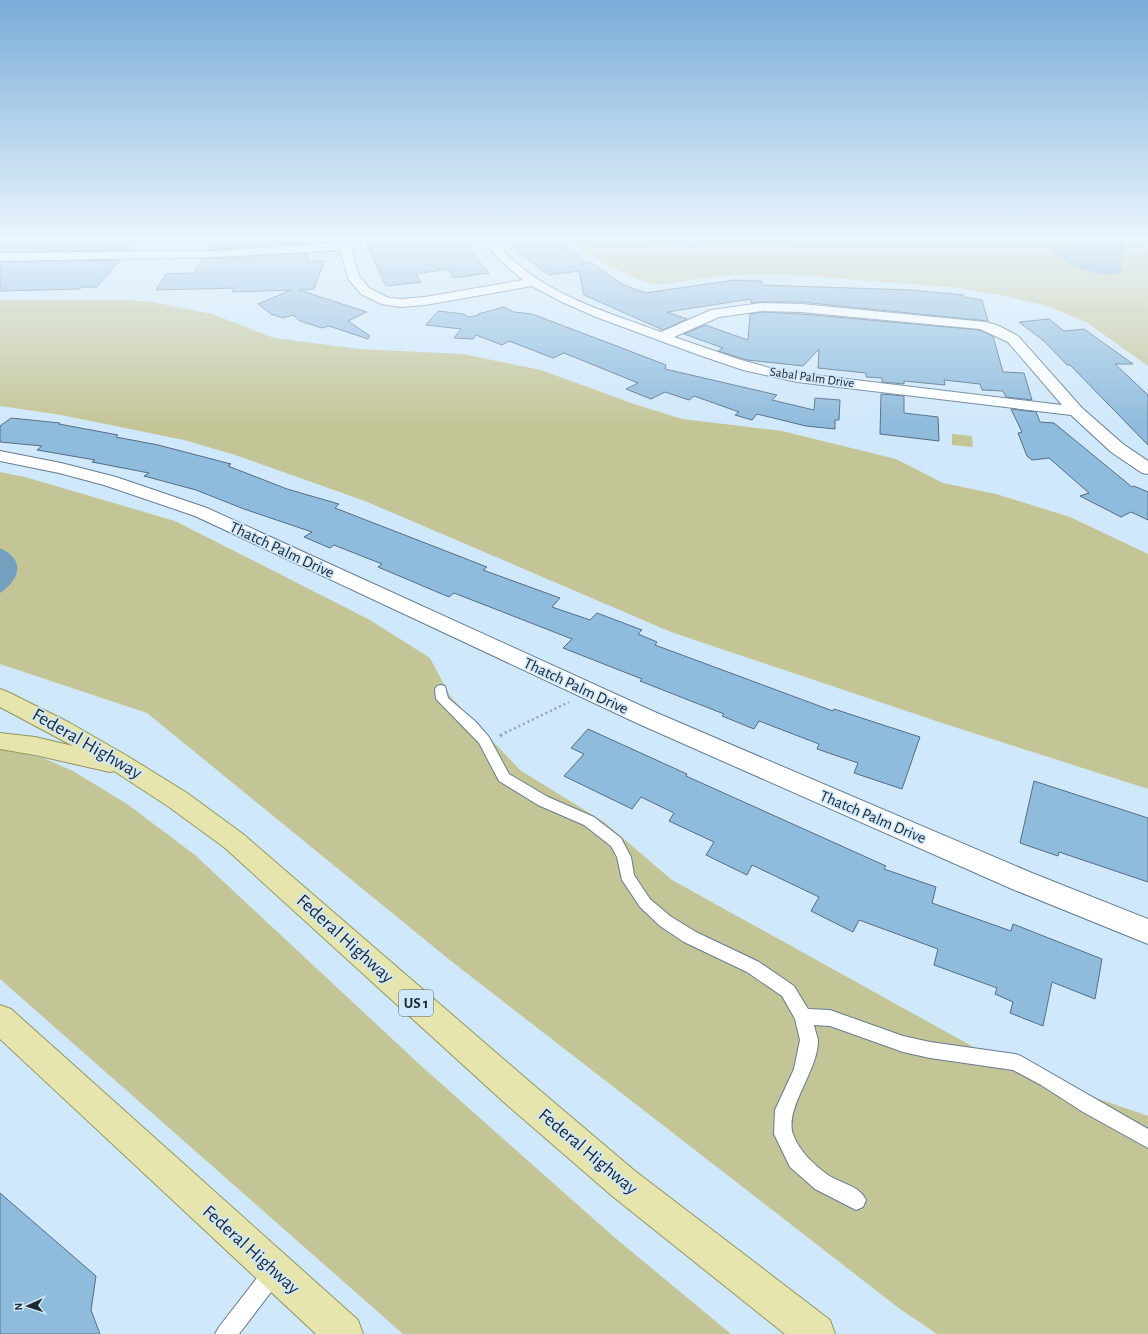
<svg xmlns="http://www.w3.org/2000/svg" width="1148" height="1334" font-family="'Alegreya Sans',sans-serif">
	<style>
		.green { fill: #c4c596 }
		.water { fill: #74a0c0 }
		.building { fill: #8fbbdd; stroke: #546e82 }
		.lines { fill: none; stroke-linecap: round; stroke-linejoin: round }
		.service-casing { stroke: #627d91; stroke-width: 2 }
		.minor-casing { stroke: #627d91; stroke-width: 2 }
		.primary-casing { stroke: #93975e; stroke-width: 2 }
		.path-far2 { stroke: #93a7b6; stroke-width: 1.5; stroke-dasharray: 1 1.5; stroke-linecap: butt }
		.path-far1 { stroke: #93a7b6; stroke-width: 2.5; stroke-dasharray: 2 3; stroke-linecap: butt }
		.path { stroke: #93a7b6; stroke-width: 3; stroke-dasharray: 2.5 3.5; stroke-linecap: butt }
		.service { fill: #fff; fill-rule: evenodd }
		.minor { fill: #fff; fill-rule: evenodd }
		.primary { fill: #e5e5ad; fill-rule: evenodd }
		.labels { text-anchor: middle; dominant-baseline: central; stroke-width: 3.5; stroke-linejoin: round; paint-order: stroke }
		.far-street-label { font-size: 13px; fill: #1d2830; stroke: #d0e8fb }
		.shield { fill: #d0e8fb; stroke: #53626d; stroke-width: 1 }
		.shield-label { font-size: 15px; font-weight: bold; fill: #1d2830 }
		.street-label { font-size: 16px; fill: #1d2830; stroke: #d0e8fb }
		.near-street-label { font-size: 19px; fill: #1d2830; stroke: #d0e8fb }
	</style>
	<rect width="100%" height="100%" fill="#d0e8fb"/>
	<path class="green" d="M572,239H1139L1148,251V366L1088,323L1047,306L1006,296L960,288L795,275H727L657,285L637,279L609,266L588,254Z
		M0,300H129L152,302L212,314L274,338L359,349L463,354L541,370L634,404L682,419L782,431L896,459L943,483L996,494L1070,517L1148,554V789L942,723L671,632L365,501L232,454L184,440L120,427L61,415L0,406Z
		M952,434L972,436L973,447L952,445Z
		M0,472L25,477L175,521L370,620L430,658L450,696L520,770L604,822L672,880L1015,1070L1148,1116V1334H937L900,1309L451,961L147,713L0,664Z
		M0,749L43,758L73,771L127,804L195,855L418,1063L614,1237L731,1334H403L0,979Z"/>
	<path class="water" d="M644,239H808L691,247L670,245Z
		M1090,239H1125L1120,243L1125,247V252L1119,264L1122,269L1121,272C1103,281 1065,264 1051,251L1053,248C1063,244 1084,249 1090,239Z
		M0,548C26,560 20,579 0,593Z"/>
	<path class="building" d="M30,239L28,242L137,241L128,250L0,252V244L5,240Z
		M214,239H312L311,243L208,250Z
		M371,239H463L466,246L489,273L454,278L448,269L416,274L421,282L386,286L366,243H372Z
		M509,239H560L568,249H572L585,263L590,262L622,284L645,293L735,280L762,281V285L910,290L964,295V297L982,300L988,321L801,302H762L751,303V299L667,312L687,319L663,330L584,295L579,271L549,275L518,252Z
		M308,253L307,261H324L314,289L299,290L367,312L348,321L370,336L368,339L329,326L322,328L300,321L293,315L283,318L271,314L258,304L291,290L232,292L234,288L156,290L166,274L194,273L202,259Z
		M120,260L97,287H82L80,289L0,291V262Z
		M504,307L514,312L532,314L614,345L666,365L665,369L777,395L772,400L814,410L815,398L840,400L839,420H835V429L806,426L757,414L752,420L735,415L739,412L694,396L689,400L665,392L651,399L626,389L638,383L564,353L553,358L509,341L502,345L476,335L473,339L454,338L461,329L426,325L438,311L464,314L468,317L479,315L478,314Z
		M762,312L801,314L980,330L993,336L1003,372L1024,373L1032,400L1006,397L1003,391L982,390L980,384L944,380L945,385L904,381V384L882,382V378L866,377V373L818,368L819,349L803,366L747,360L718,351L723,348L684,334L705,325L748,340L750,314Z
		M1049,319L1064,331L1084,329L1133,364H1115L1148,395V445L1070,365H1067L1044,341L1019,322Z
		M881,394L904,396V413L938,417L939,441L880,434Z
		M1011,409L1036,412L1040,422L1054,423L1132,487L1134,486L1148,492V520L1131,512L1121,517L1080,496L1089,493L1049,458L1032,460L1027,456L1018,433L1022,432Z
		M11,418L60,423L59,424L118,435L116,437L158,445L231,464L228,466L287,489L339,504L335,508L487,567L483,570L560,598L552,607L590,620L597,613L642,630L638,634L657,642L655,645L833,711L834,709L920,737L902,789L854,773L858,763L817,749L819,744L759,721L754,729L722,716L724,714L640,681L642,679L563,648L572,639L454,593L449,597L378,567L382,564L334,545L330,548L304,537L312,532L244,509L196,490L144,476L149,473L92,462L95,460L37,450L42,446L0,442V426Z
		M588,729L687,774L686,776L886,866L884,869L936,887L932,903L1011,931L1013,924L1102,959L1095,999L1052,982L1043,1026L1010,1013L1013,1002L995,994L997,988L934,965L938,949L859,920L853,932L811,911L819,897L752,865L747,875L706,855L714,842L669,821L674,813L641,797L632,809L564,776L584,754L571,748Z
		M1034,781L1148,818V882L1059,852L1058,856L1020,843Z
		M0,1193L96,1276L91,1310L100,1334H0Z"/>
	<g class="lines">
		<defs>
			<path id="service" d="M441,685L445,686L448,698L476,722L489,737L509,774L548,797L594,817L621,838L631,857L634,875L650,899L670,916L696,932L759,962L794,986L808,1009L830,1010L903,1036L930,1042L1015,1054L1021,1056L1148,1129V1148L1083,1112L1041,1085L1013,1070L930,1058L903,1052L830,1026L814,1025C815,1030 817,1035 818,1040C819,1069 784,1109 793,1134C799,1151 814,1165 828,1175C840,1183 860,1186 866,1200L863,1207L856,1210L815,1189L790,1167L774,1134L775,1110L794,1069L800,1040L795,1019L782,996L747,972L684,942L660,926L640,907L622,880L617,857L611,846L584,825L538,805L499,781L479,743L436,699L435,689L437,686Z
				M274,1262L281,1265L284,1272L281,1279L239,1334H215L219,1327L267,1265Z"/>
			<path id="minor" d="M338,239H349L359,276L369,288L389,298L401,299L425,297L523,280L499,259L482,239H494C532,291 603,311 661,332L711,310L762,303L801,304L986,322L999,326L1018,336L1082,408L1123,444L1148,461V474L1142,473L1111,452L1071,415L797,382L743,370L696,354L596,317L562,302L532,286L425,305L401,307L381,304L361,294L349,280L340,250L216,257L0,261V253L216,251L338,243ZM762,311L801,312L980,329L1008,342L1062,405L781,371L738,359L674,337L719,317Z
				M0,451L61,463L116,477L207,508L657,713L1032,873L1148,919V944L1012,889L641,725L195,516L104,485L59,473L0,461Z"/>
			<path id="primary" d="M0,689L8,692L70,723L129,757L187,793L243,834L530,1082L635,1171L830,1320L835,1334H785L611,1195L506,1104L225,848L169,807L114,771L110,772L35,755L0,749V733L35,737L73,746L0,707Z
				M0,1005L11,1009L358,1320L363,1334H316L0,1039Z"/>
		</defs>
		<use href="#service" class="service-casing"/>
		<use href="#minor" class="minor-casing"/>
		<use href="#primary" class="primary-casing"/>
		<path class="path-far2" d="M577,239L585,243"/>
		<path class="path-far1" d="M505,733L569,702"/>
		<path class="path" d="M500,736L506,732"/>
		<use href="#service" class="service"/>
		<use href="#minor" class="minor"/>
		<use href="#primary" class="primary"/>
	</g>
	<linearGradient id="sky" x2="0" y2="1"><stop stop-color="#79acd8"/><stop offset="0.56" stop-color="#eaf5fd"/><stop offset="1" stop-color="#eaf5fd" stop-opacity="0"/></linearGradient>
	<rect width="1148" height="426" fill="url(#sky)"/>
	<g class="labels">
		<g class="far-street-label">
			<text transform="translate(812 378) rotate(8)">Sabal Palm Drive</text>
		</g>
		<rect class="shield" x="399" y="990" width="34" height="26" rx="3"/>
		<g class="shield-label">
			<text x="416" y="1003">US 1</text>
		</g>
		<g class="street-label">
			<text transform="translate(282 550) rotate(25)">Thatch Palm Drive</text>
			<text transform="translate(576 686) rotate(25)">Thatch Palm Drive</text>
			<text transform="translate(873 817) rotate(23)">Thatch Palm Drive</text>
		</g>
		<g class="near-street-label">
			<text transform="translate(87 744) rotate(30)">Federal Highway</text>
			<text transform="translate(345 939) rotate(42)">Federal Highway</text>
			<text transform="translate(588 1152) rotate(40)">Federal Highway</text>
			<text transform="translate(251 1250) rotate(42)">Federal Highway</text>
		</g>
	</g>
	<g transform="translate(28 1306) rotate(267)" stroke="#d0e8fb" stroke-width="3" paint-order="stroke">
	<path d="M0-3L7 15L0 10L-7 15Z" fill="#1d2830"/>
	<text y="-6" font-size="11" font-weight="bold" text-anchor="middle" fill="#1d2830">N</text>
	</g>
</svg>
